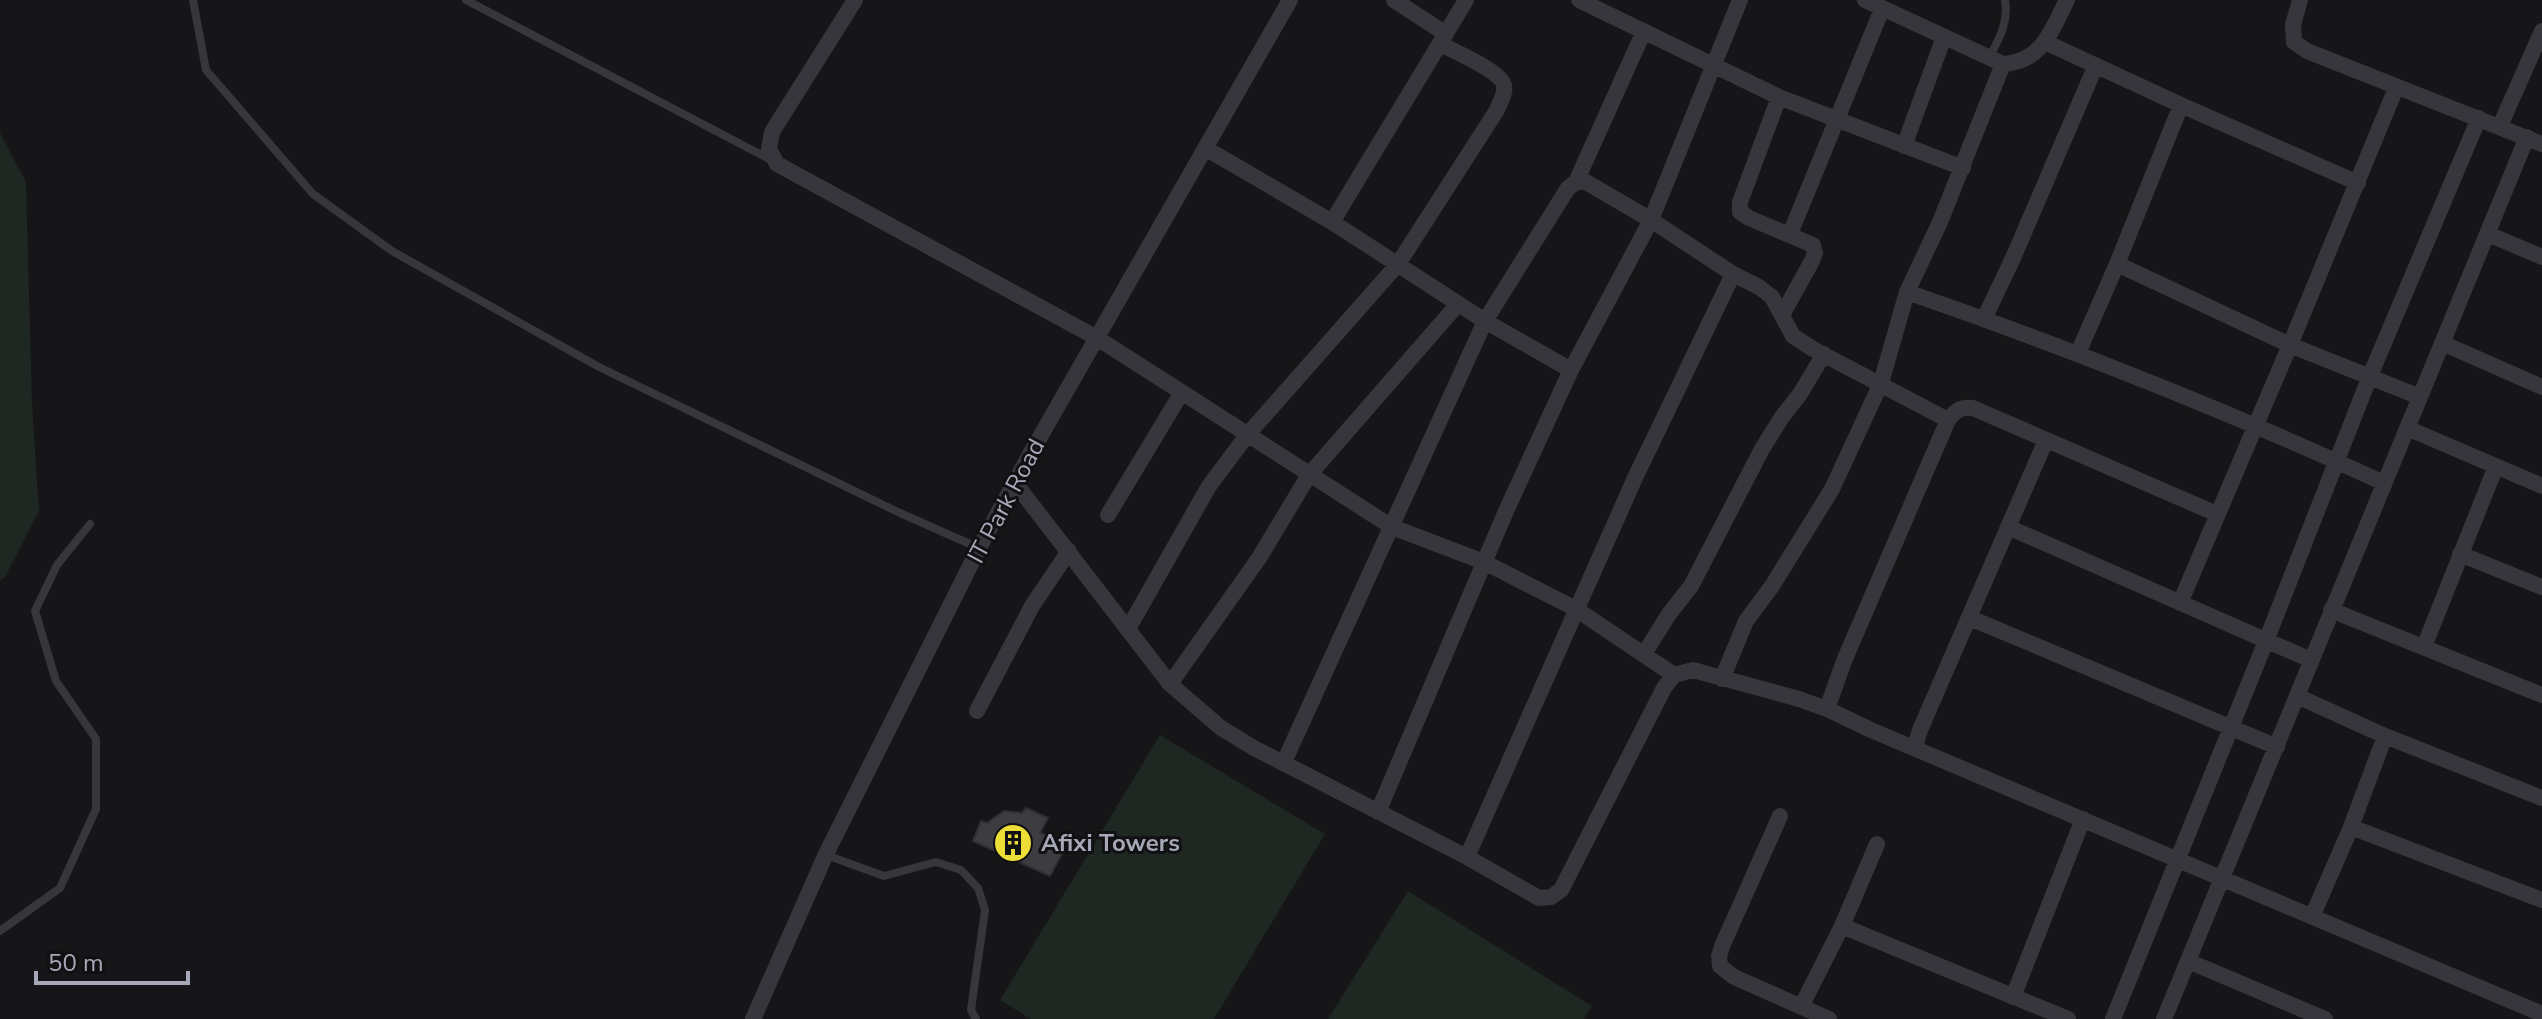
<svg xmlns="http://www.w3.org/2000/svg" width="2542" height="1019" font-family="'Nunito Sans',sans-serif">
	<style>
		.green { fill: #1f2722 }
		.building { fill: #3d3c41; stroke: #302f33; stroke-width: 2 }
		.lines { fill: none; stroke-linecap: round; stroke-linejoin: round }
		.lane { stroke: #37363c; stroke-width: 8 }
		.street { stroke: #37363c; stroke-width: 16 }
		.labels { text-anchor: middle; dominant-baseline: central; stroke-width: 6; stroke-linejoin: round; paint-order: stroke }
		.street-label { font-size: 24px; fill: #a7a8b7; stroke: #111012 }
		.poi-label { font-size: 24px; font-weight: bold; fill: #a7a8b7; stroke: #111012; text-anchor: start }
	</style>
	<rect width="100%" height="100%" fill="#161517"/>
	<path class="green" d="M0,133L26,182L32,403L39,511L5,577L0,581Z
		M1160,735L1325,834L1214,1019H1031L1000,1000Z
		M1408,891L1592,1006L1584,1019H1328Z"/>
	<path class="building" d="M1026,808L1048,818L1040,833L1052,837L1048,845L1064,850L1050,876L973,841L981,821L987,823L1004,811L1022,813Z"/>
	<g class="lines">
		<path class="lane" d="M193,0L206,70L313,194L392,251L599,367L900,513L979,548
			M466,0L773,161
			M1989,58C1999,39 2009,22 2005,0
			M826,855L884,876L936,862L961,870L978,888L985,910L971,1010L976,1019
			M0,931L60,888L96,809V739L56,681L35,611L57,565L90,524"/>
		<path class="street" d="M855,0L772,132L769,149L777,164L1097,338L1392,527L1484,562L1576,609L1674,675
			M1394,0L1446,34
			M1579,0L1779,97L1963,168
			M1865,0L2003,64C2042,62 2051,31 2067,0
			M2300,0L2293,25L2294,42L2307,51L2542,144
			M2045,42L2181,105L2358,183
			M1779,97L1740,202V212L1749,218L1813,245L1815,253L1812,261L1782,315
			M2500,126L2542,31
			M1904,146L1944,37
			M1205,148L1332,222L1485,321L1571,370
			M1576,182L1644,31
			M1332,222L1466,0
			M1790,234L1882,9
			M2488,234L2542,257
			M2117,264L2290,345L2420,397
			M1907,292C2069,348 2228,411 2384,483
			M1984,319L2013,258L2096,65
			M2442,343L2542,387
			M2078,353L2117,264L2181,105
			M2407,428L2542,486
			M1015,483L1170,684L1221,728L1254,748L1467,857L1539,898L1551,897L1561,890L1664,688L1674,675L1693,670L1799,699L1827,709L1871,730L2542,1014
			M1108,515L1182,392
			M2008,527L2311,660
			M2460,554L2542,587
			M2180,603L2290,345L2396,88
			M2331,610L2542,695
			M1970,618L2277,747
			M1128,629L1209,486L1248,434L1398,264L1497,110C1500,102 1506,93 1504,85C1500,71 1454,51 1440,44
			M2424,647L2496,466
			M1644,654L1669,614L1691,586L1762,449L1782,417L1800,394L1824,354
			M1722,679L1746,621L1772,586L1832,489L1881,383L1907,292L1940,222L2003,64
			M1170,684L1259,558L1309,475L1458,304
			M2297,696L2385,736L2542,798
			M1827,709L1844,661L1948,420C1956,410 1960,407 1973,408L2217,514
			M977,711L1032,606L1069,551
			M1915,747L1920,730L2046,440
			M1284,762L1485,321L1568,188L1576,182H1586L1651,220L1733,274L1759,287L1772,297L1793,336L1813,349L1948,420
			M1378,812L1506,511L1571,370L1651,220L1740,0
			M1780,816L1723,944L1719,956L1720,966L1734,977L1829,1019
			M2351,827L2542,900
			M1467,857L1634,480L1733,274
			M2312,917L2351,827L2385,736
			M1842,926L2068,1019
			M2188,961L2325,1019
			M2013,997L2083,819
			M1802,1005L1842,926L1877,844
			M753,1019L826,854L979,548L1028,458L1290,0
			M2113,1019L2266,641L2370,376L2479,118
			M2164,1019L2527,137"/>
	</g>
	<defs>
		<symbol id="building-disc" viewBox="-11 -11 22 22"><circle r="9.5" fill="#eddd37" stroke="#111012"/><path d="M-4-6H4V6H1V3H-1V6H-4ZM-2.5-4.3h1.7v1.8h-1.7ZM.8-4.3h1.7v1.8H.8ZM-2.5-1h1.7V.8h-1.7ZM.8-1h1.7V.8H.8Z" fill="#111"/></symbol>
	</defs>
	<g fill-rule="evenodd">
		<use href="#building-disc" x="991" y="821" width="44" height="44"/>
	</g>
	<g class="labels">
		<g class="street-label">
			<text transform="translate(1006 501) rotate(-62)">IT Park Road</text>
		</g>
		<g class="poi-label">
			<text x="1041" y="843">Afixi Towers</text>
		</g>
	</g>
	<path d="M36 971v12h152v-12" fill="none" stroke="#a7a8b7" stroke-width="4"/>
	<text x="48" y="971" font-size="24" fill="#a7a8b7" stroke="#111012" stroke-width="6" paint-order="stroke">50 m</text>
</svg>
